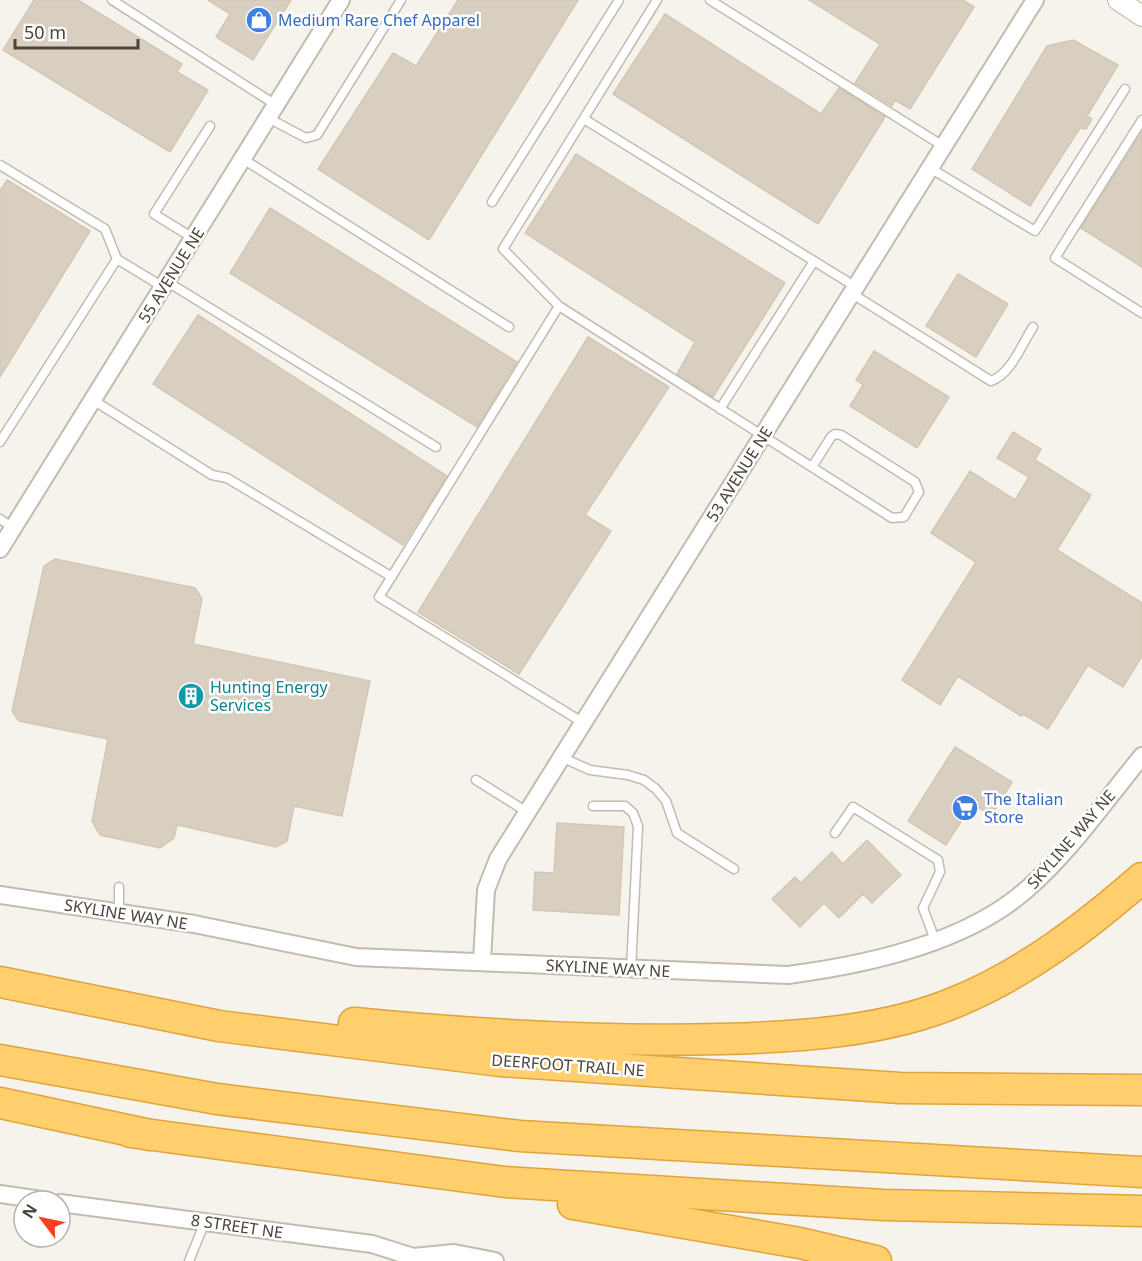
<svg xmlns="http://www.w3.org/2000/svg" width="1142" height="1261" font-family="'Noto Sans',sans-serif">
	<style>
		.building { fill: #d8cfc1; stroke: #d3c7b4; stroke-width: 1.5 }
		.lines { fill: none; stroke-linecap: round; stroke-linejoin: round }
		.service-casing { stroke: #c2bbae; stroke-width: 11 }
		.minor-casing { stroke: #c2bbae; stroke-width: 20 }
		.tertiary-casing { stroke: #c2bbae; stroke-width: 22 }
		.motorway-casing { stroke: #e0a43c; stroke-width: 33 }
		.service { stroke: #fff; stroke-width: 8 }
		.minor { stroke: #fff; stroke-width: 16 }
		.tertiary { stroke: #fff; stroke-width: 20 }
		.motorway { stroke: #ffcf6e; stroke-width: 30 }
		.labels { text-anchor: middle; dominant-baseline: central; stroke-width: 5; stroke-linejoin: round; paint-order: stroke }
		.shop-label { font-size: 16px; fill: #366cbe; stroke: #fff; text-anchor: start }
		.street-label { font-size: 16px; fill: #4b4439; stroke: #fff }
		.culture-label { font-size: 16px; fill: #0d838f; stroke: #fff; text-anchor: start }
	</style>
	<rect width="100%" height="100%" fill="#f6f3ec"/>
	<path class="building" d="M34,0H78L182,64L177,72L208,90L170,152L3,50Z
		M208,0H291L253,60L216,37L230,14Z
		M458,0H578L429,240L318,169L393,53L416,66Z
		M809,0H963L974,7L910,109L895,100L892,106L855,83L880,44Z
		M665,14L821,114L839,88L885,117L818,224L613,94Z
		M1073,40L1118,65L1087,116L1092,119L1086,129L1080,128L1030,206L972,169L1047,46Z
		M1142,132V267L1081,228Z
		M576,154L785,283L713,397L677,374L695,342L525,233Z
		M7,180L90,231L0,377V191Z
		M270,208L517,362L477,427L230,273Z
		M958,274L1008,304L976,357L926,326Z
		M198,315L447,476L403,545L153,384Z
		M588,337L669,387L585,515L611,531L519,674L418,612Z
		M874,351L949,397L917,448L850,406L863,385L856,380Z
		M1013,432L1041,449L1035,460L1091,495L1057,550L1142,603V656L1123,687L1088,665L1048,729L1023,714L1021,716L958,676L940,705L902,680L976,562L931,533L970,471L1015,500L1029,477L997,458Z
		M55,559L195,588L202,599L193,644L370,681L342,816L294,806L287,841L276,847L177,825L174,838L160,848L100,835L92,821L108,739L19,721L12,711L44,566Z
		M955,747L1012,782L992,815L978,807L973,815L967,812L946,845L908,821Z
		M557,823L624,827L619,915L533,910L535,872L554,873Z
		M867,840L901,875L872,903L863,894L839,918L824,903L800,927L772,899L795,877L801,883L832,852L843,864Z"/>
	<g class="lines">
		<defs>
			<path id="service" d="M112,0L276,105
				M657,0L503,249L559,306L892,518L904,517L919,492L915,482L841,435L835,434L831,437L812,467
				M710,0L943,146
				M268,118L306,138L317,135L401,0
				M584,119L856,287
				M1142,120L1055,258L1142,313
				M243,159L509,327
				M0,165L105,229L117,259L163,287
				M930,168L1035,231L1125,89
				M492,202L619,0
				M193,238L154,214L210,126
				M166,281L436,447
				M851,293L991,381C1011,374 1022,344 1033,327
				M559,306L379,597L582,722
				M93,400L212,475L227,478L392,577
				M720,409L814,261
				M0,442L117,259
				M0,519L13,528
				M561,757L590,770L628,775L644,780L656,789L666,801L677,833L734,869
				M476,780L527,812
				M593,806H625L633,813L638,826L631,970
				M835,833L853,807L938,860L940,872L923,908L935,940
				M119,913V887
				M189,1261L205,1222"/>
			<path id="minor" d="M0,549L341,0
				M0,895L194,924L356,957L788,975C865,965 966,943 1026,890C1070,852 1105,801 1142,756
				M482,961L486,890L498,859L1035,0
				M0,1194L48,1201
				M60,1203L372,1244L413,1257L454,1253L495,1261"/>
			<path id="tertiary" d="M1118,0L1142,16"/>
			<path id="motorway" d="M0,982L219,1026L500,1061L900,1088L1142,1090
				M354,1023C477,1035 598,1042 721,1039C798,1037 886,1032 958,1001C1027,972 1086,927 1142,878
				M0,1060L217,1099L520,1136L1142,1172
				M0,1103L150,1135
				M130,1132L505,1182L884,1205L1142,1211
				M573,1204L800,1243L876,1261"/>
		</defs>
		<use href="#service" class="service-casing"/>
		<use href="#minor" class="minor-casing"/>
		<use href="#tertiary" class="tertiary-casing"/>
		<use href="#motorway" class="motorway-casing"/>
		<use href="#service" class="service"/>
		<use href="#minor" class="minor"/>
		<use href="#tertiary" class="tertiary"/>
		<use href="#motorway" class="motorway"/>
	</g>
	<defs>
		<symbol id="shop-disc" viewBox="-11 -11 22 22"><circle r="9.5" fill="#3f7fe0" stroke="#fff"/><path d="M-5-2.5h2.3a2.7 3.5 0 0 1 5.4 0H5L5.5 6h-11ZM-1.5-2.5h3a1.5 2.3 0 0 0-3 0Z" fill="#fff"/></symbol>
		<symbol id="building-disc" viewBox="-11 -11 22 22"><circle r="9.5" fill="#0f9aa8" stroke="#fff"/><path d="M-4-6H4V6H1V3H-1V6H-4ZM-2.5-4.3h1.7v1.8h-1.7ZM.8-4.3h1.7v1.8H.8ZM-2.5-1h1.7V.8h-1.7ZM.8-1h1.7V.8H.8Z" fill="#fff"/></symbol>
		<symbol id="supermarket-disc" viewBox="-11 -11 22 22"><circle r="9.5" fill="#3f7fe0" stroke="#fff"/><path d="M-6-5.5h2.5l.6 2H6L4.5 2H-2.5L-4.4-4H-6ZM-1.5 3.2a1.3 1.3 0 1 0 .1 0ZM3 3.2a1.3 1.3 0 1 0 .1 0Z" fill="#fff"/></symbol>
	</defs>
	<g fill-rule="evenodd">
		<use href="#shop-disc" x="244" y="5" width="30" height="30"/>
		<use href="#building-disc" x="176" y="681" width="30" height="30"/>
		<use href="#supermarket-disc" x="950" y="793" width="30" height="30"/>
	</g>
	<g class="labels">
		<g class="shop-label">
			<text x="278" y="20">Medium Rare Chef Apparel</text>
			<text x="984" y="799">The Italian<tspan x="984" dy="18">Store</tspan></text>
		</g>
		<g class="street-label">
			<text transform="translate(171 275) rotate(-58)">55 AVENUE NE</text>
			<text transform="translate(739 474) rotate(-58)">53 AVENUE NE</text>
			<text transform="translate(1071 839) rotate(-49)">SKYLINE WAY NE</text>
			<text transform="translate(126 914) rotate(9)">SKYLINE WAY NE</text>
			<text transform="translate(608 968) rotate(3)">SKYLINE WAY NE</text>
			<text transform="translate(568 1065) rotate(4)">DEERFOOT TRAIL NE</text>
			<text transform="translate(237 1226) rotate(8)">8 STREET NE</text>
		</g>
		<g class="culture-label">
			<text x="210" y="687">Hunting Energy<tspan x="210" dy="18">Services</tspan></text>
		</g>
	</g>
	<g transform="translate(42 1219) rotate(302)"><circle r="28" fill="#ffffff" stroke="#b7b4b0" stroke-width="1.5"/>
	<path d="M0-4.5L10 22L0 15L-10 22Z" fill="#fc3f1d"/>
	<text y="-9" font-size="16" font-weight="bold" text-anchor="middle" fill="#4b4439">N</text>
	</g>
	<path d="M15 39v9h123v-9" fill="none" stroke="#4b4439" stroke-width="3"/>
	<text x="24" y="39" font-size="18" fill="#4b4439" stroke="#ffffff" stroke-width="4.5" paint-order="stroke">50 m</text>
</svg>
